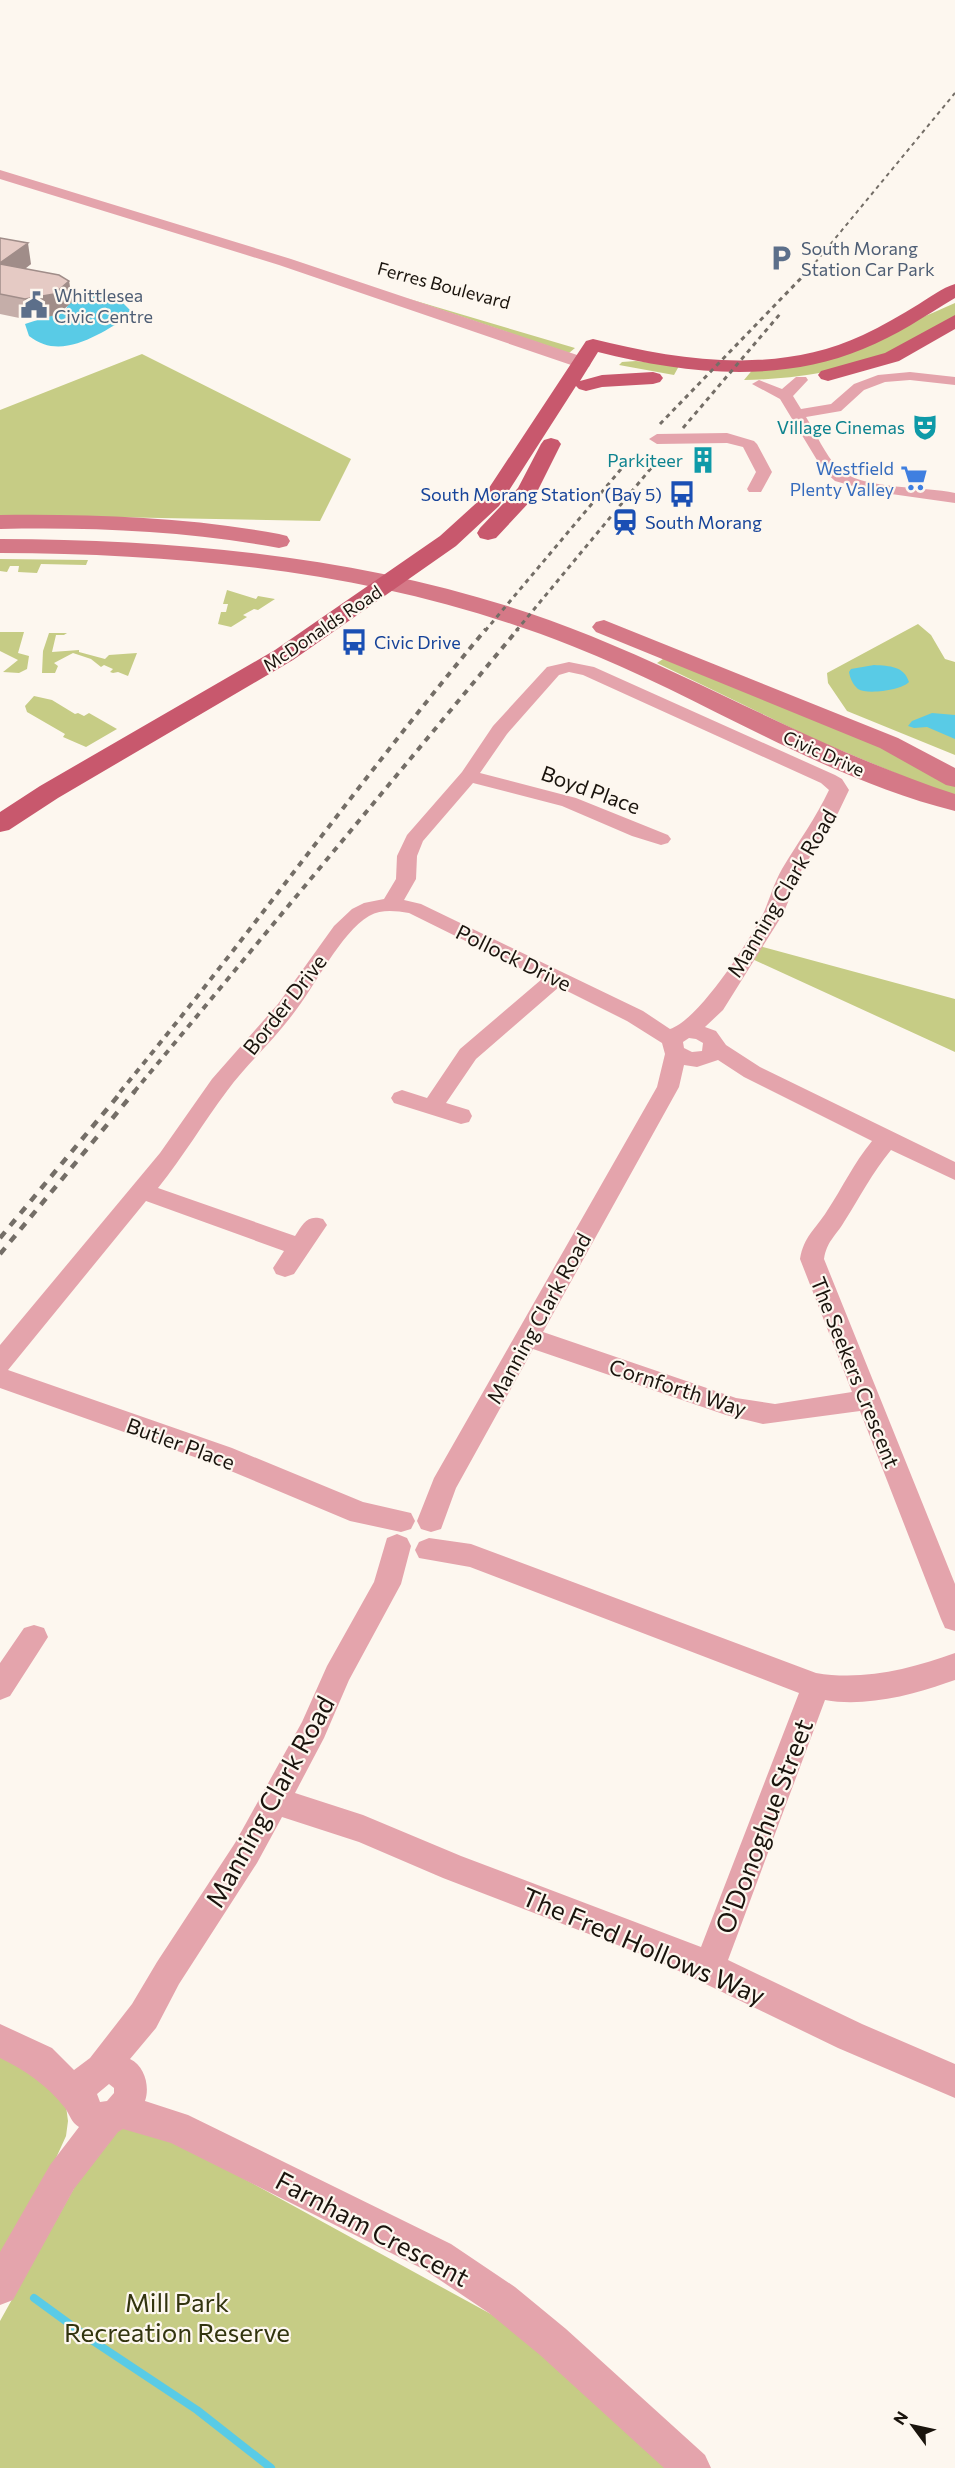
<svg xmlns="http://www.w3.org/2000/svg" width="955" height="2468" font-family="Commissioner,sans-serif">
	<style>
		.green { fill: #c6cc85 }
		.water { fill: #59cbe6 }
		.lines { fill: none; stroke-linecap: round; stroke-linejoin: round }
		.stream { stroke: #59cbe6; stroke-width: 8 }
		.minor { fill: #e4a4ac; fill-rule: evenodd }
		.tertiary { fill: #e4a4ac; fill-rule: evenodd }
		.secondary { fill: #d57987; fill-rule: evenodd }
		.primary { fill: #c8586d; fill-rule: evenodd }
		.rail-far3 { stroke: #746e67; stroke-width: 2; stroke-dasharray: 4 4; stroke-linecap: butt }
		.rail-far2 { stroke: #746e67; stroke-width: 3; stroke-dasharray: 4.5 4.5; stroke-linecap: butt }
		.rail-far1 { stroke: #746e67; stroke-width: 4; stroke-dasharray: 6 6; stroke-linecap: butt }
		.rail { stroke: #746e67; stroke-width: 4.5; stroke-dasharray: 8 8; stroke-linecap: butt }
		.wall { fill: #c5aea9 }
		.shaded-wall { fill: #a08d89 }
		.building { fill: #e5cac4; stroke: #a08d89; stroke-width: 1.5 }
		.labels { text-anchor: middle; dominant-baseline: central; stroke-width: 4.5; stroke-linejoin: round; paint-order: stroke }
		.far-service-label { font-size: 18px; fill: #4e5e75; stroke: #fdf7ef; text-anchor: start }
		.far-street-label { font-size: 18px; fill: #1a140d; stroke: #fdf7ef }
		.far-culture-label { font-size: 18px; fill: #0d838f; stroke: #fdf7ef; text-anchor: end }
		.far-shop-label { font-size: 18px; fill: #366cbe; stroke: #fdf7ef; text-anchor: end }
		.far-transit-label { font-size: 18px; fill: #164399; stroke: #fdf7ef; text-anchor: start }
		.street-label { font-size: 21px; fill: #1a140d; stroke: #fdf7ef }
		.near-street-label { font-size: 26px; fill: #1a140d; stroke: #fdf7ef }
		.near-park-label { font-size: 26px; fill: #32340f; stroke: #fdf7ef }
	</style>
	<rect width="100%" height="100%" fill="#fdf7ef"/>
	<path class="green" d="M406,298L575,348L569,353Z
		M955,303V316C939,325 924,336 907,345C856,370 800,379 744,380L754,368C818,363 896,329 955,303Z
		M142,354L351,459L320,521L0,515V410Z
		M636,361L679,366L674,375L619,365L622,362Z
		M0,559L88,560L86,565L41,564L37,573L18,572L19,566H10L7,572L0,571Z
		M227,590L256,599L258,596L275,599L258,610L254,609L243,615L247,617L231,627L218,624L221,612H226L228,604H223Z
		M918,624L931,635L945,659L955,662V755L847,711L828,683L827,673Z
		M0,632H24L18,653L29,656L27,669L19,673L3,672L18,660L0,651Z
		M49,633H67L64,635H56L52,652L79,650V652L105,659L109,655L137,653L128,676L118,672L113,673L110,672L113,669L104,665L101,667L91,659L73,653L54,663L58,666L55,673H42L43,651Z
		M666,657L879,744L955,784V798L816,740L657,663Z
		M34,696L52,700L75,714L78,713L84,716L89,713L117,729L86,747L63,737L65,734L27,712L25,706Z
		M759,946L955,999V1052L750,958Z
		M0,2054L35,2071L66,2106L68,2121L66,2136L52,2167L0,2257Z
		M123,2125L155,2130L518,2329L669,2468H0V2321L93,2154Z"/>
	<path class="water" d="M69,292H101L111,295L117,297L130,310L131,316C102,331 63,363 29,336L25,324L65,311L69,303Z
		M874,665C890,666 904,666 909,682C902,690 867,695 858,689C853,685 850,678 849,672L851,669Z
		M932,713L955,715V739L927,727L914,728L908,726L912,721Z"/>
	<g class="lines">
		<path class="stream" d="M34,2298L93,2341L197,2410L271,2468"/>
		<path class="minor" d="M910,372L955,377V385L910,380L885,382L864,390L841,411L806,417C816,433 825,455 838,468C860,490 924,486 955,493V503L870,491L835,481L823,470L780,399L752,384L759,380L782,389L796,377H806L808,380L793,396L801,409L831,404L854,384L878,375Z
			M727,433L754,441L757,444L772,472L761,492H749L747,489L756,472L743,447L727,443L657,444L649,439L657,434Z
			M569,662L594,667L835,775L842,779L849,790L838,813L801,871L783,914L723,1010L705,1027L716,1031L726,1045L760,1067L955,1162V1180L891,1150C872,1173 860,1197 844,1222C835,1237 827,1241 824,1259L955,1584V1631L945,1628L941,1619L860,1411L763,1424L726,1415L533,1349L456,1488L441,1529L431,1532L421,1529L417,1521L434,1478L657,1087L665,1054L662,1043L627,1021L559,987L476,1059L446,1103L469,1110L472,1116L469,1122L461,1124L394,1103L391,1098L394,1093L402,1090L427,1098L460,1049L542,979L409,913C395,911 382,909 369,916C341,932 314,988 293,1014C273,1041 247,1064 227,1091C203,1123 183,1157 158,1188L295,1236C303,1224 307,1214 323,1219L327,1225L294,1274L285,1277L276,1274L273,1268L284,1251L146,1201L8,1370L232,1448L363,1502L411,1513L415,1521L411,1529L401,1532L350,1521L214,1464L0,1388V1345L160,1153L212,1079L278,1004L334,926L352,909L364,903L384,899L396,879L397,856L407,835L462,772L493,726L547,667ZM569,672L583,675L821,783L829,790C816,818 798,842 782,869C774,883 770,898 764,912C750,940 699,1020 670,1029L643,1011L421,904L404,900L416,879L417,856L423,841L473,783L562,806L632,836L661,845L668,843L671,839L668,835L576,798L480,773L507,734L559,675ZM689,1038L696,1039L703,1043L702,1051L692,1052L684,1048L683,1042ZM718,1060L744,1077L872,1141C853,1164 843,1187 827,1211C815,1230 804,1236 800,1259L852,1392L775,1404L736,1398L543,1332L679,1087L684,1065L697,1067Z
			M397,1534L407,1538L411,1546L401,1584L349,1680L324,1738L295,1793L363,1815L461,1856L701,1947L799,1693L470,1567L419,1558L415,1550L419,1542L429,1538L471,1544L816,1673C863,1681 911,1669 955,1653V1680L946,1683C910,1696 863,1707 825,1700L728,1960L862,2024L955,2064V2098L838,2048L654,1959L443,1878L359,1842L282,1817L257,1863L179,1984L156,2028L130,2059C145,2066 150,2087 145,2101L188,2115L451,2244L515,2287L566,2329L705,2455L711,2468H664L540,2355L489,2313L425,2270L171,2143L123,2129L118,2132L74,2189L13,2300L0,2305V2252L50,2165L79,2127C71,2122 70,2115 65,2108C48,2086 25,2070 0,2058V2024L52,2048L74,2070L90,2058L132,2004L157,1962L235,1843L302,1722L327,1666L374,1582L387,1538ZM109,2084L114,2088V2093L107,2101L100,2102L97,2094Z
			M34,1625L44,1628L48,1637L10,1696L0,1700V1663L24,1628Z"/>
		<path class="tertiary" d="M0,170L291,259L589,359L591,363L589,367H577L279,265L0,179Z"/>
		<path class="secondary" d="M0,515C94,514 186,517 279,534L287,536L290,541L287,546L279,548C186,531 94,527 0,529Z
			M0,539C201,540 403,560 591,636C714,686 828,753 955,794V811C819,777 701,696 572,646C389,573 196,554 0,553Z
			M604,620L898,738L955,768V787L946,785L880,748L596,632L592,627L596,622Z"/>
		<path class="primary" d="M955,284V298C925,316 896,336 863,349C778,384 685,374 598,352L580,381L602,375L653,372L660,374L663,378L660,382L653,384L602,387L586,391L579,389L576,386L499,506L456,546L293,660L58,798L9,830L0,832V812L40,786L275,650L440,536L483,497L586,341L593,339C681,361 778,375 863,335C882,326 901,315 919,304C930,297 942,288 955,284Z
			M955,315V329L899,361L828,381L821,379L818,375L821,371L885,353Z
			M551,438L558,440L561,444L535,496L496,538L488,540L480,538L477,533L480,528L518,488L541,444L544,440Z"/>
		<path class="rail-far3" d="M805,275L955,93"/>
		<path class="rail-far2" d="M660,424L806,273
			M683,428L780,314
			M485,631L627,462
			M516,631L652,467"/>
		<path class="rail-far1" d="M120,1092C246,940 360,780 486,629
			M134,1092L518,629"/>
		<path class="rail" d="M0,1238L122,1091
			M0,1254L135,1091"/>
	</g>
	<path class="wall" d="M0,238L31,264L25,269L69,281L72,302L57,315L29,320L0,314Z"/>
	<path class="shaded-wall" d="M28,243L31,264L3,285L0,263Z
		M69,281L72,302L57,315L29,320L25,299Z"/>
	<path class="building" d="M0,238L28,243L0,263Z
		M0,264L59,275L69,281L54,294L25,299L0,294Z"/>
	<defs>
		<symbol id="parking-bare" viewBox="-9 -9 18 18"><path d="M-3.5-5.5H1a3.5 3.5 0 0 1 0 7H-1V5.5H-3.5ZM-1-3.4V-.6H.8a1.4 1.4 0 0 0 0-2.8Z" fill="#5c6f8a" stroke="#fdf7ef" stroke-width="2.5" paint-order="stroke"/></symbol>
		<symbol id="civic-bare" viewBox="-9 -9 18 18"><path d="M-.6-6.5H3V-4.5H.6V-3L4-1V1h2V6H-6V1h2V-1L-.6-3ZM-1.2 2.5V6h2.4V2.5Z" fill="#5c6f8a" stroke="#fdf7ef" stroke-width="2.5" paint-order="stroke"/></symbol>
		<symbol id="theatre-bare" viewBox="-9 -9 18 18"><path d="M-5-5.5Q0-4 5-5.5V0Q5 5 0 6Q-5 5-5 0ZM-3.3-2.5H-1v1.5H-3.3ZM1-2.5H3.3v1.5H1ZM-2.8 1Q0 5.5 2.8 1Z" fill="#0f9aa8" stroke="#fdf7ef" stroke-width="2.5" paint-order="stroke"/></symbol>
		<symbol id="building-bare" viewBox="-9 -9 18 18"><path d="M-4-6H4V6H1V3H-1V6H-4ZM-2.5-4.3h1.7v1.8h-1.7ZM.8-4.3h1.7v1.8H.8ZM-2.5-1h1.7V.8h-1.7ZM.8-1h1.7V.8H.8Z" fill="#0f9aa8" stroke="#fdf7ef" stroke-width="2.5" paint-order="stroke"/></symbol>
		<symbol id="supermarket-bare" viewBox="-9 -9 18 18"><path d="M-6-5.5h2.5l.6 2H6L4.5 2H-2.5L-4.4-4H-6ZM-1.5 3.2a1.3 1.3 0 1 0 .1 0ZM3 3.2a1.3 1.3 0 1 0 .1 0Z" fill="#3f7fe0" stroke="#fdf7ef" stroke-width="2.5" paint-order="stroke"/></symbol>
		<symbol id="bus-bare" viewBox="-9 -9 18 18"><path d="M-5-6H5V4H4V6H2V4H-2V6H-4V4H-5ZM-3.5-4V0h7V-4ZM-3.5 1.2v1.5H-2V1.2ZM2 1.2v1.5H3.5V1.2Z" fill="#1a4fb4" stroke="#fdf7ef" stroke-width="2.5" paint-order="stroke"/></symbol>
		<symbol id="station-bare" viewBox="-9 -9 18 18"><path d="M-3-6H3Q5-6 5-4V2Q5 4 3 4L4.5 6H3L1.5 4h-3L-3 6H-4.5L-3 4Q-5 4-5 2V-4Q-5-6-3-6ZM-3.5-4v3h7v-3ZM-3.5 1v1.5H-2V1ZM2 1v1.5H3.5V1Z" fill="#1a4fb4" stroke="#fdf7ef" stroke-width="2.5" paint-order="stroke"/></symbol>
	</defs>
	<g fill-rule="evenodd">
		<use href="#parking-bare" x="762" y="239" width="38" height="38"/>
		<use href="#civic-bare" x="15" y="286" width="38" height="38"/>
		<use href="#theatre-bare" x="906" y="408" width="38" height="38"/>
		<use href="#building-bare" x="684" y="441" width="38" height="38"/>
		<use href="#supermarket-bare" x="895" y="459" width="38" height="38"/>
		<use href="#bus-bare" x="663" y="475" width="38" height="38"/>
		<use href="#station-bare" x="606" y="503" width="38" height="38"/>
		<use href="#bus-bare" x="335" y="623" width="38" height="38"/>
	</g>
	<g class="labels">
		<g class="far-service-label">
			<text x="801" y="248">South Morang<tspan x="801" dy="21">Station Car Park</tspan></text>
			<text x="54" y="295">Whittlesea<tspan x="54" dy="21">Civic Centre</tspan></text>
		</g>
		<g class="far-street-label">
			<text transform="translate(444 285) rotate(15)">Ferres Boulevard</text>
			<text transform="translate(322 628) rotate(-34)">McDonalds Road</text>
			<text transform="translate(824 753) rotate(24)">Civic Drive</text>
		</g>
		<g class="far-culture-label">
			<text x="905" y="427">Village Cinemas</text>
			<text x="683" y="460">Parkiteer</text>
		</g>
		<g class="far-shop-label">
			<text x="894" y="468">Westfield<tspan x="894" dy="21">Plenty Valley</tspan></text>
		</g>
		<g class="far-transit-label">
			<text x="662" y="494" text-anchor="end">South Morang Station (Bay 5)</text>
			<text x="645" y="522">South Morang</text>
			<text x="374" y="642">Civic Drive</text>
		</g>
		<g class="street-label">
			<text transform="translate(591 789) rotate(20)">Boyd Place</text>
			<text transform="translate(781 893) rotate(-59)">Manning Clark Road</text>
			<text transform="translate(514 957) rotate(26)">Pollock Drive</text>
			<text transform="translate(284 1004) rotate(-52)">Border Drive</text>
			<text transform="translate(538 1318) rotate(-61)">Manning Clark Road</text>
			<text transform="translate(856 1372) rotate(68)">The Seekers Crescent</text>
			<text transform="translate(678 1387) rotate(18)">Cornforth Way</text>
			<text transform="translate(181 1443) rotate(20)">Butler Place</text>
		</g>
		<g class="near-street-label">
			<text transform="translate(269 1801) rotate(-61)">Manning Clark Road</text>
			<text transform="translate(763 1826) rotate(-69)">O'Donoghue Street</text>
			<text transform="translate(644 1945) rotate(23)">The Fred Hollows Way</text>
			<text transform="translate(373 2228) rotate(28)">Farnham Crescent</text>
		</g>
		<g class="near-park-label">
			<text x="177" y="2301">Mill Park<tspan x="177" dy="30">Recreation Reserve</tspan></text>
		</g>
	</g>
	<g transform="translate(913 2426) rotate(303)" stroke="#fdf7ef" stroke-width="4.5" paint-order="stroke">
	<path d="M0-4.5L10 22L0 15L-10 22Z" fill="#1a140d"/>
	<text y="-9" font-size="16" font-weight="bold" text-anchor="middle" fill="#1a140d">N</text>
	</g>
</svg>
